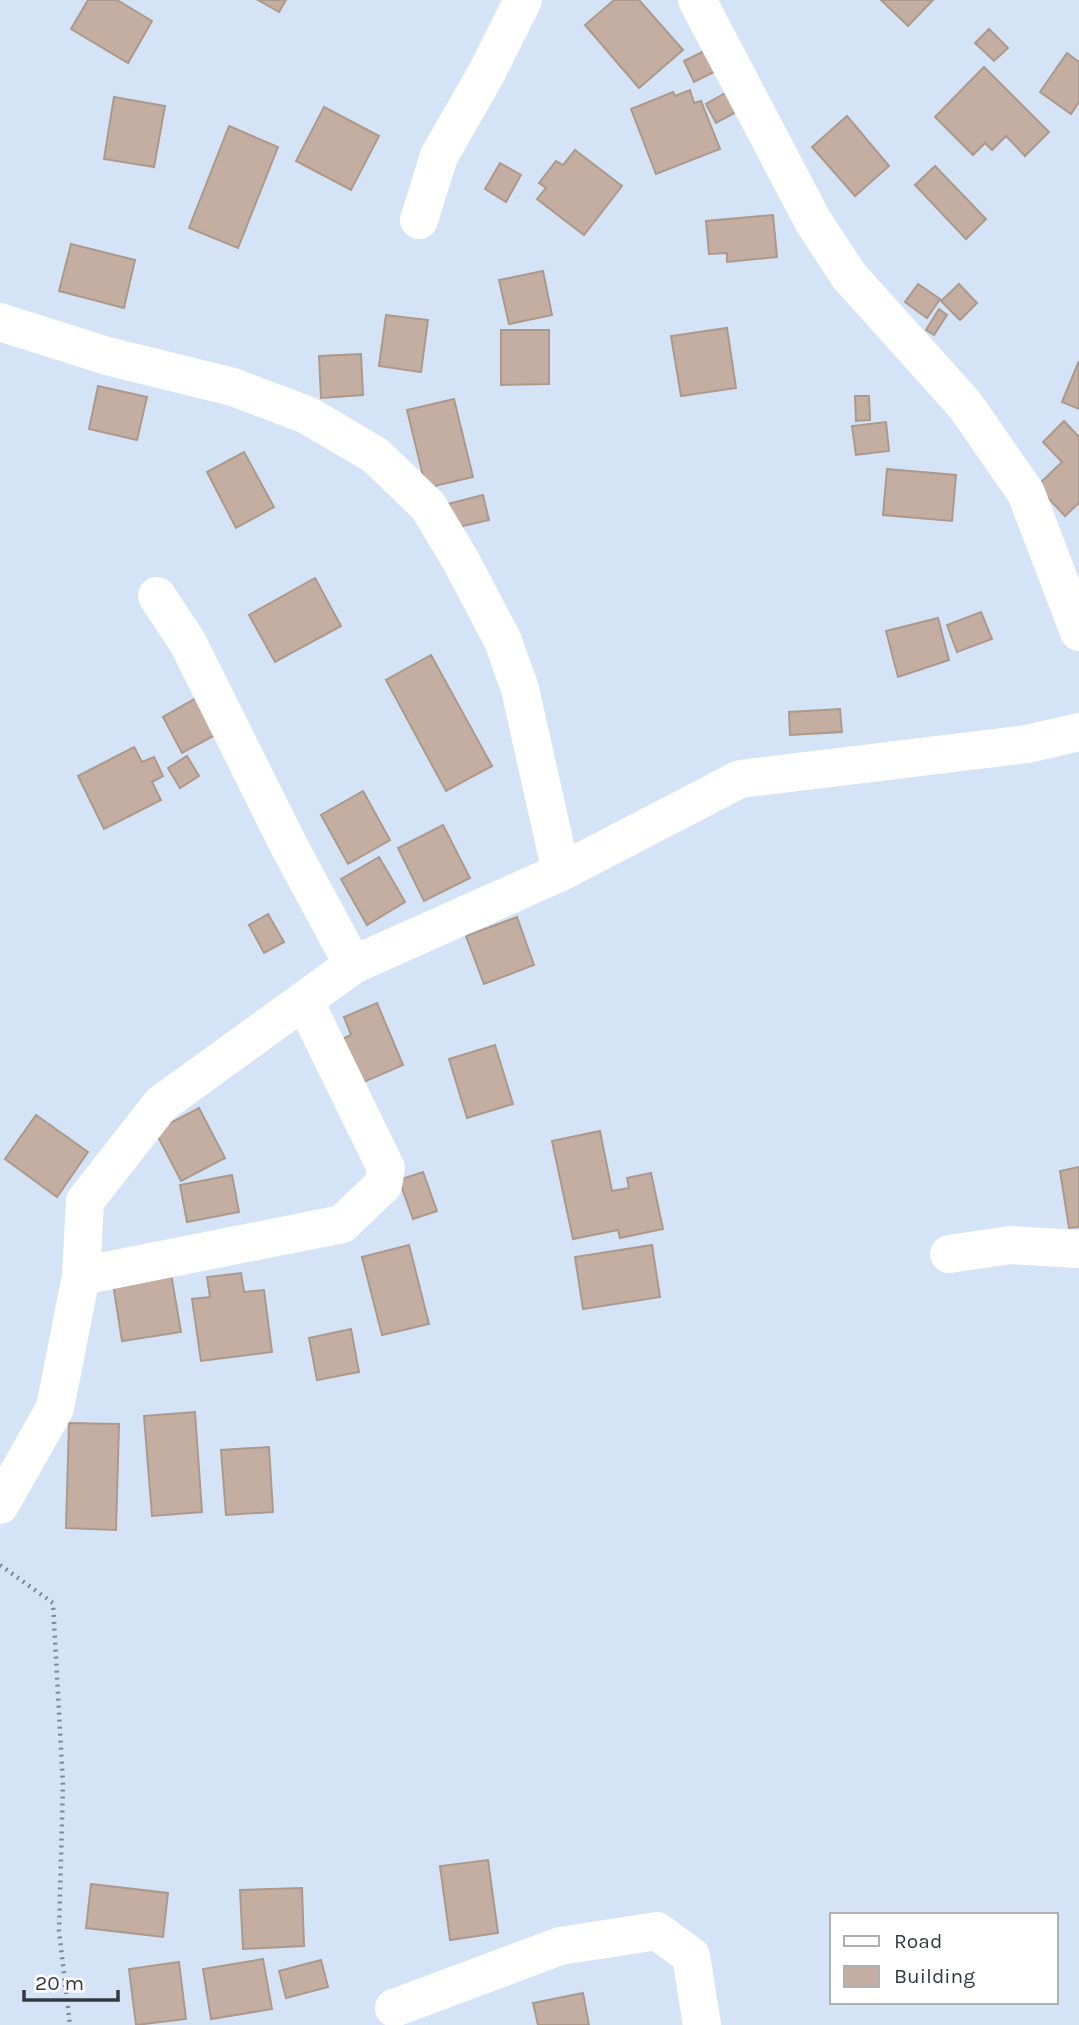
<svg xmlns="http://www.w3.org/2000/svg" width="1079" height="2025" font-family="Karla,sans-serif">
	<style>
		.building { fill: #c3aea1; stroke: #ac998c; stroke-width: 2 }
		.lines { fill: none; stroke-linecap: round; stroke-linejoin: round }
		.path { stroke: #7e8995; stroke-width: 4.5; stroke-dasharray: 2 5; stroke-linecap: butt }
		.minor { stroke: #fff; stroke-width: 38 }
	</style>
	<rect width="100%" height="100%" fill="#d4e4f6"/>
	<path class="building" d="M88,0H117L152,21L128,63L71,29Z
		M258,0H286L279,12Z
		M614,0H639L683,50L639,88L585,25Z
		M881,0H933L908,26Z
		M989,29L1008,48L994,61L975,43Z
		M706,50L716,71L694,82L684,61Z
		M1067,53L1079,62V102L1071,114L1040,92Z
		M984,67L1049,132L1025,156L1006,136L992,150L985,143L973,155L935,117Z
		M690,90L694,103L701,101L720,149L656,174L631,109L673,92L675,96Z
		M727,92L738,111L716,123L706,104Z
		M114,97L165,106L154,167L104,159Z
		M324,107L379,136L351,190L296,161Z
		M847,116L889,166L855,196L812,147Z
		M229,126L278,147L238,248L189,228Z
		M575,150L622,186L584,235L537,199L546,188L539,183L556,161L563,165Z
		M500,163L521,175L506,202L485,189Z
		M935,166L986,219L966,239L915,185Z
		M773,215L777,257L727,262V253L709,254L706,221Z
		M71,244L135,260L124,308L59,291Z
		M543,271L552,315L509,324L499,280Z
		M918,284L940,299L927,318L905,302Z
		M959,284L977,303L960,320L941,301Z
		M939,309L947,315L934,335L926,330Z
		M386,315L428,320L421,372L379,366Z
		M727,328L736,388L681,396L671,336Z
		M501,330H549V384L501,385Z
		M361,354L363,395L321,398L319,356Z
		M1079,361V409L1062,402Z
		M98,386L147,397L137,440L89,429Z
		M855,396H869L870,420L856,421Z
		M454,399L473,477L426,488L407,410Z
		M1064,421L1079,437V503L1065,516L1037,486L1062,462L1043,442Z
		M886,422L889,451L856,455L852,426Z
		M244,452L274,507L236,528L207,472Z
		M887,469L956,475L952,521L883,515Z
		M483,495L489,520L450,529L444,505Z
		M315,578L341,626L275,662L249,615Z
		M981,612L992,639L957,652L947,625Z
		M938,618L949,660L898,677L886,631Z
		M431,655L492,766L446,791L386,680Z
		M198,697L217,734L182,753L163,717Z
		M840,709L842,732L790,735L789,712Z
		M134,747L142,762L154,757L163,776L152,782L161,800L104,829L78,776Z
		M187,756L199,776L180,788L168,768Z
		M363,791L390,840L348,864L321,815Z
		M443,825L470,878L424,901L398,848Z
		M379,857L405,902L367,925L341,879Z
		M268,914L284,942L264,953L249,925Z
		M517,917L534,965L484,984L466,936Z
		M377,1003L403,1065L359,1084L340,1040L351,1035L344,1017Z
		M495,1045L513,1104L467,1118L449,1059Z
		M199,1108L225,1158L181,1181L155,1131Z
		M36,1115L88,1152L57,1197L5,1159Z
		M600,1131L612,1191L629,1188L627,1178L651,1173L663,1229L620,1238L618,1230L573,1239L552,1141Z
		M1079,1167V1227L1069,1228L1060,1171Z
		M423,1172L437,1211L413,1219L399,1180Z
		M232,1175L239,1212L187,1222L180,1185Z
		M409,1245L429,1324L382,1335L362,1257Z
		M652,1245L660,1297L583,1309L575,1257Z
		M170,1268L181,1332L122,1341L112,1277Z
		M241,1273L244,1292L264,1290L272,1352L201,1361L192,1299L210,1297L207,1277Z
		M351,1329L359,1372L317,1380L309,1338Z
		M195,1412L202,1512L152,1516L144,1416Z
		M69,1423L119,1424L116,1530L66,1528Z
		M269,1447L273,1512L226,1515L221,1450Z
		M488,1860L498,1933L450,1940L440,1866Z
		M91,1884L168,1893L163,1937L86,1928Z
		M302,1888L304,1946L243,1949L240,1890Z
		M263,1959L272,2009L211,2019L203,1969Z
		M321,1960L328,1987L286,1998L279,1971Z
		M179,1962L186,2019L136,2025L129,1969Z
		M583,1993L589,2025H538L533,2003Z"/>
	<g class="lines">
		<path class="path" d="M0,1565L53,1603L63,1785L59,1931L70,2025"/>
		<path class="minor" d="M697,0L813,221L849,276L965,405L1026,493L1079,632
			M419,220L439,156L486,74L523,0
			M0,322L107,356L233,387L307,415L375,455L428,506L461,561L503,641L520,689L561,872
			M157,596L188,643L289,846L353,965
			M949,1254L1010,1245L1079,1249
			M81,1276L342,1224L383,1185L386,1168L304,1000
			M0,1505L55,1408L81,1276L85,1201L161,1104L353,965L561,872L740,779L1027,744L1079,732
			M394,2008L560,1946L657,1931L691,1956L702,2025"/>
	</g>
	<rect x="830" y="1913" width="228" height="91" fill="#ffffff" stroke="#aeb0b3" stroke-width="2"/>
	<rect x="844" y="1936" width="35" height="10" fill="#ffffff" stroke="#aeb0b3" stroke-width="2"/>
	<text x="894" y="1948" font-size="21" fill="#343a41">Road</text>
	<rect x="844" y="1966" width="35" height="21" fill="#c3aea1" stroke="#aeb0b3" stroke-width="2"/>
	<text x="894" y="1983" font-size="21" fill="#343a41">Building</text>
	<path d="M24 1990v10h94v-10" fill="none" stroke="#343a41" stroke-width="3.5"/>
	<text x="35" y="1990" font-size="21" fill="#343a41" stroke="#ffffff" stroke-width="5" paint-order="stroke">20 m</text>
</svg>
